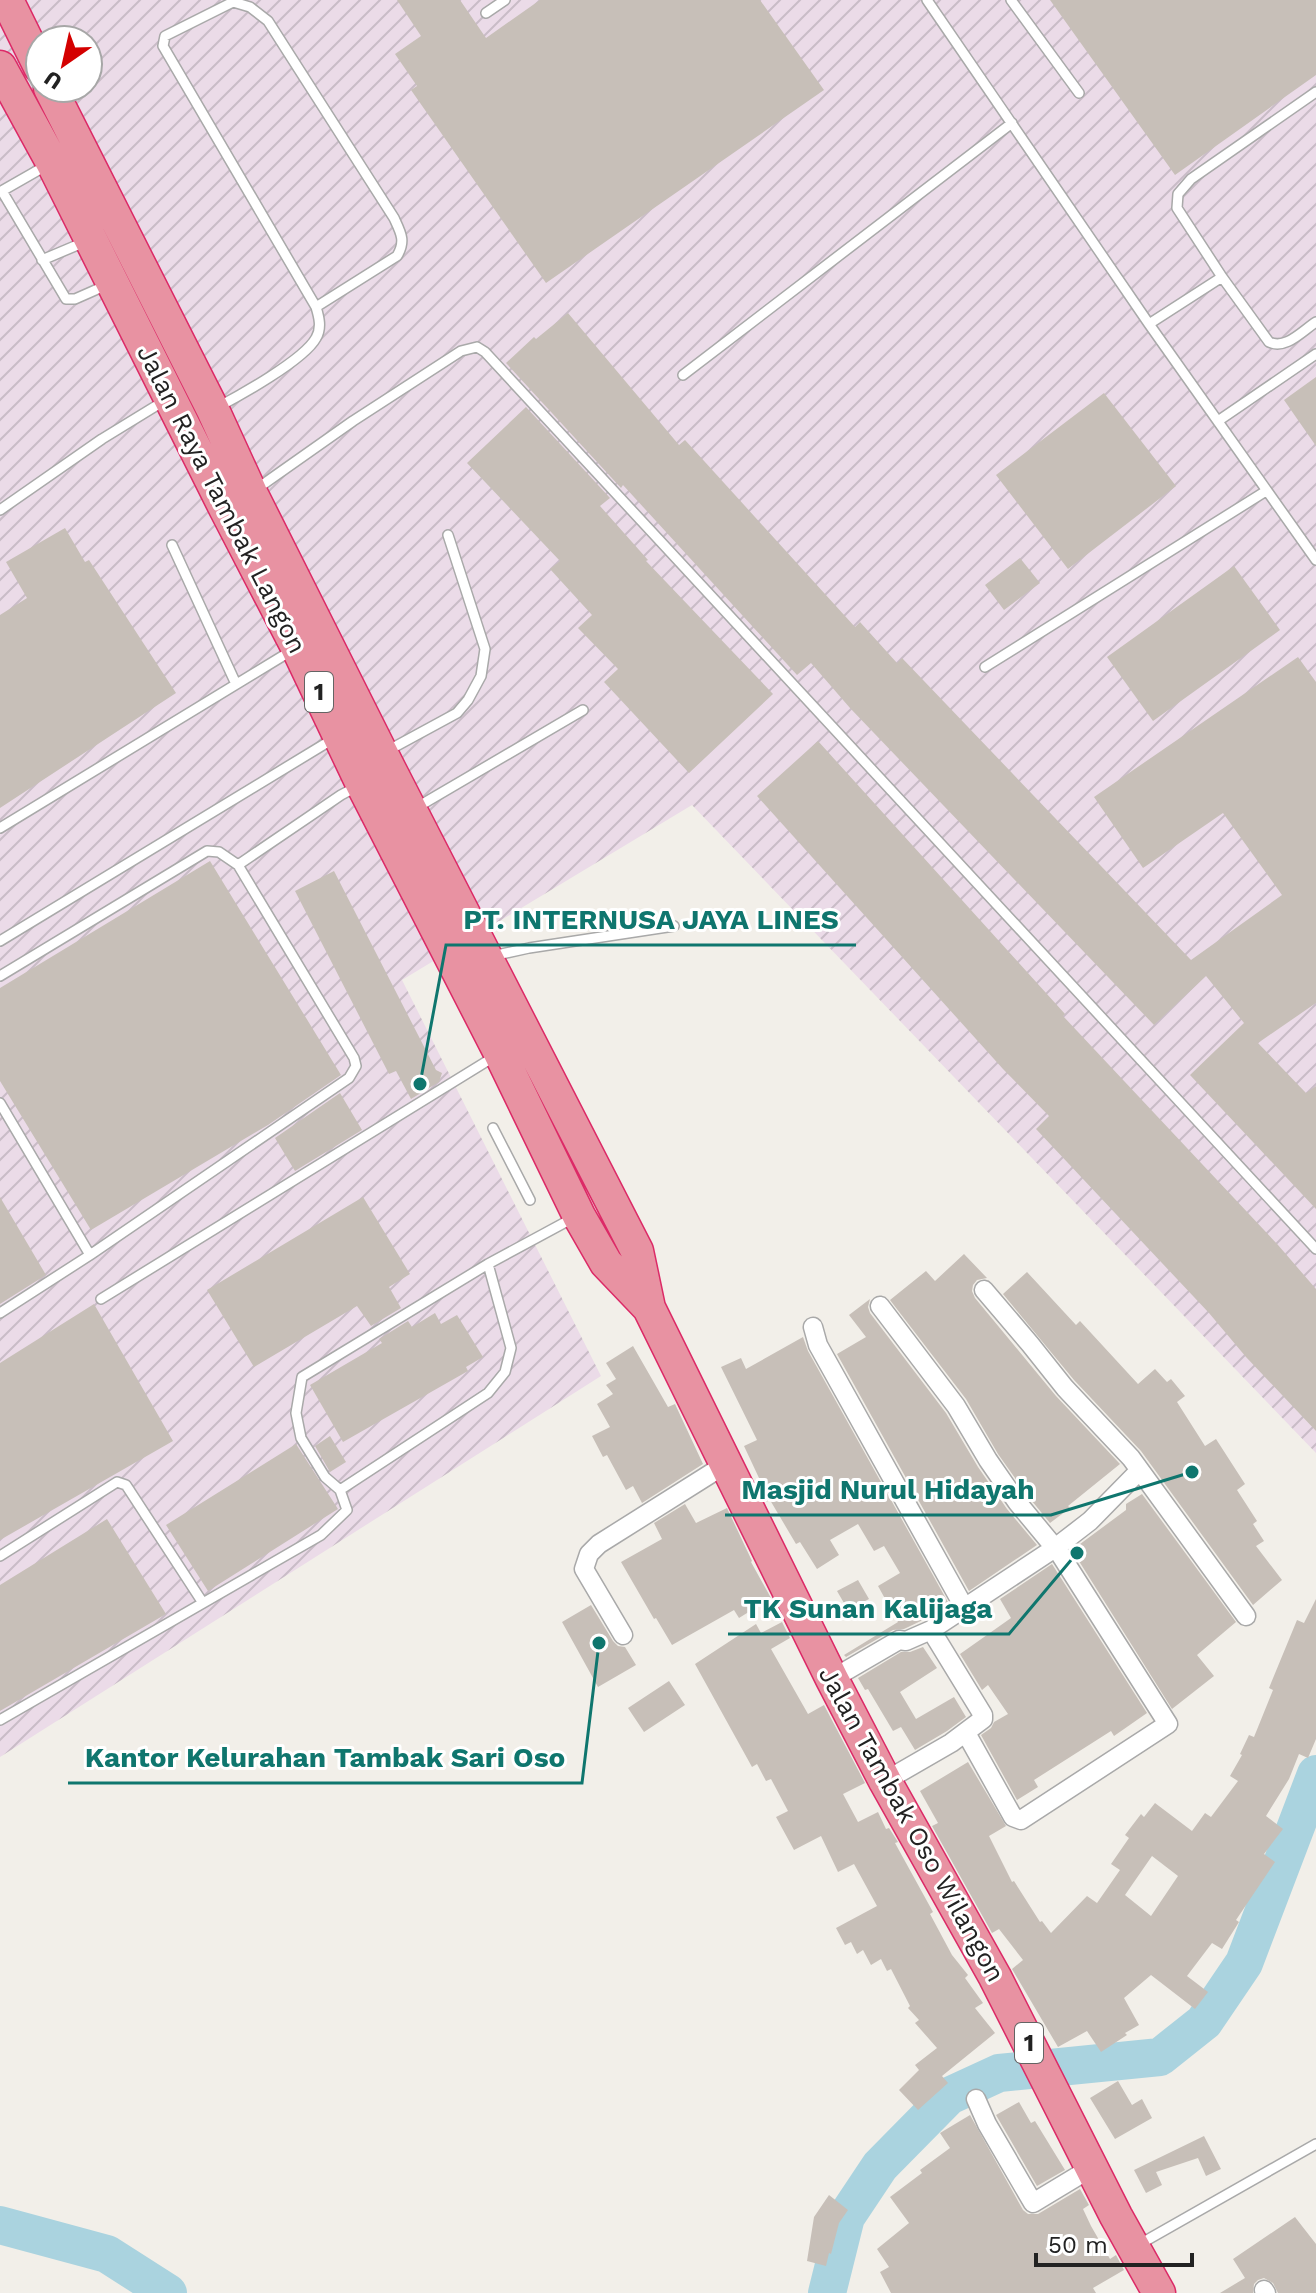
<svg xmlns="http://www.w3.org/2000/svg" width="1316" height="2293" font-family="'Work Sans',sans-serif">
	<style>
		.industrial { fill: url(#industrial-furrows); fill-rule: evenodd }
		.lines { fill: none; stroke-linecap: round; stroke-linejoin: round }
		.river { stroke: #aad3df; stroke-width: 38 }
		.building { fill: #c7bfb8; fill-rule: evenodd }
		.lane-casing { stroke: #a9a9a9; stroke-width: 12 }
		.street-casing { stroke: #a9a9a9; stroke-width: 21 }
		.highway-casing { stroke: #dc2a67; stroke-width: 35 }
		.lane { stroke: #fff; stroke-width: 9 }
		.street { stroke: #fff; stroke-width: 18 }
		.highway { stroke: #e892a2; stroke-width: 32 }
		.labels { text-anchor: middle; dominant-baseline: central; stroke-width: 6; stroke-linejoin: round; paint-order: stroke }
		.shield { fill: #fff; stroke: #646464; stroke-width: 2 }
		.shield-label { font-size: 24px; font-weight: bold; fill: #222 }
		.street-label { font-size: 26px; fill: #222; stroke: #fff }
		.leader { fill: none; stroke: #0f766e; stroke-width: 3 }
		.callout-dot { fill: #0f766e; stroke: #fff; stroke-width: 3 }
		.callout-label { font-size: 28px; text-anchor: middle; font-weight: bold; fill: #0f766e; stroke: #fff; stroke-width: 6; stroke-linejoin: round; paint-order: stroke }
	</style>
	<defs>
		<pattern id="industrial-furrows" width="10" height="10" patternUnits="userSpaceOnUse" patternTransform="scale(2)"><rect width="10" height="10" fill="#ebdbe8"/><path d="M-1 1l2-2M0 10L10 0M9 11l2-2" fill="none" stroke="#c9bcc7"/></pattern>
	</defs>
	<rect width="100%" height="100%" fill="#f2efe9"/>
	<path class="industrial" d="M0,0H1316V1453L692,805L402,980L601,1376L0,1757ZM40,40H88V88H40Z"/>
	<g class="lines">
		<path class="river" d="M0,2225L107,2254L168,2293
			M827,2293L846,2217L880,2166L949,2096L999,2073L1160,2057L1204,2022L1244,1963L1316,1774"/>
	</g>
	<path class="building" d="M397,0H460L486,38L540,0H760L824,90L546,283L411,90L417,86L395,54L421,36Z
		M1050,0H1316V75L1175,175Z
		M568,313L679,445L685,440L855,627L860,622L897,663L902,658L1191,960L1282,895L1223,813L1143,868L1094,797L1298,657L1316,682V1003L1258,1043L1306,1093L1316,1086V1209L1190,1075L1244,1023L1206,976L1154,1025L850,708L811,663L797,675L623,485L621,488L506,363L534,337L536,339Z
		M1316,377V446L1284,400Z
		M1104,393L1176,486L1068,569L996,475Z
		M526,407L610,498L600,506L648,560L646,561L773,694L689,773L604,682L618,669L578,628L592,615L550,569L560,561L467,463Z
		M65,528L85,562L89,560L176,693L0,808V615L27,598L6,562Z
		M1020,558L1040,583L1004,610L985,585Z
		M1234,566L1280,630L1153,721L1107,657Z
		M818,741L1065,1014L1063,1016L1278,1245L1316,1289V1431L1246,1357L1209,1313L1036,1129L1049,1116L1003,1069L757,796Z
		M210,861L341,1075L268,1125L91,1230L0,1081V988Z
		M334,871L436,1070L442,1073L439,1082L411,1099L396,1071L389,1074L295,891Z
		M340,1093L362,1130L295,1171L275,1138Z
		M0,1197L46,1275L0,1304Z
		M363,1197L410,1274L389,1287L401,1308L371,1326L357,1306L254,1367L207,1290Z
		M964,1254L987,1278L977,1280L973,1285L972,1291L975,1298L1056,1396L1120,1464L1068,1506L1070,1508L1050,1523L1027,1495L998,1454L966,1399L890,1300L926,1271L935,1281Z
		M1027,1272L1076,1325L1080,1321L1138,1384L1155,1369L1167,1382L1171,1379L1185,1396L1177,1402L1205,1446L1216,1439L1245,1484L1237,1490L1257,1521L1253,1524L1264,1541L1256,1546L1282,1580L1253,1605L1141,1451L1074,1380L1003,1294Z
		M870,1299L868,1307L870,1313L946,1413L978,1467L1007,1509L1037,1545L969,1591L837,1354L866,1337L849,1315Z
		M94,1304L173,1441L0,1540V1363Z
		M435,1313L441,1324L457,1315L483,1357L466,1367L468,1371L343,1442L310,1385L382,1343L379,1339L408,1321L412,1327Z
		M803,1337L808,1351L949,1604L925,1619L904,1629L893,1630L846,1657L844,1655L898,1622L878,1586L900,1573L884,1546L874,1551L858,1524L830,1540L839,1555L817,1569L800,1542L796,1544L770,1500L766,1502L755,1480L759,1478L744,1446L757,1440L721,1367L741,1358L746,1369Z
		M633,1346L668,1407L675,1404L703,1464L642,1503L633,1486L626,1490L607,1455L603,1457L592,1436L610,1427L597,1404L613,1394L606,1385L616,1379L606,1363Z
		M330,1436L346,1462L330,1472L315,1446Z
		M296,1444L338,1509L208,1591L166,1525Z
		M1142,1494L1236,1622L1197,1655L1214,1676L1172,1709L1072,1550L1126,1510V1504Z
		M685,1504L696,1523L727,1508L752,1561L751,1562L771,1598L739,1618L734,1610L672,1645L656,1618L654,1619L621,1562L662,1539L654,1523Z
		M107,1519L166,1614L0,1711V1585Z
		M1052,1564L1147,1713L1114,1736L1111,1731L1034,1780L1038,1787L1017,1800L981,1735L991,1728L994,1722L1008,1714L988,1685L982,1690L960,1654L1011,1618L1000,1599Z
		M858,1580L869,1599L848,1610L837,1591Z
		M1316,1599V1739L1308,1758L1299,1754L1289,1779L1266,1816L1283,1829L1264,1854L1275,1862L1236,1920L1239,1922L1222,1949L1212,1943L1187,1976L1208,1992L1195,2009L1151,1975L1124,1998L1139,2025L1125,2033L1127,2035L1101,2052L1087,2031L1058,2047L1012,1969L1023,1960L999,1929L992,1933L932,1826L938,1823L920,1791L968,1762L1006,1826L989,1836L1012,1882L1014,1881L1040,1922L1042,1921L1051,1933L1087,1896L1097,1903L1120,1870L1111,1864L1129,1838L1125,1835L1141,1814L1144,1817L1155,1803L1192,1831L1205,1813L1211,1817L1238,1781L1230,1776L1242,1755L1240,1754L1249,1735L1254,1737L1273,1690L1269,1688L1297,1620L1304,1623ZM1152,1856L1178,1876L1151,1916L1125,1895Z
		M591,1605L613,1641L618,1646L625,1647L636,1665L598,1687L562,1622Z
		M782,1622L790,1638L771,1649L808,1714L824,1705L865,1783L843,1794L858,1822L878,1812L886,1829L889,1828L898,1842L895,1843L933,1912L930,1914L952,1955L968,1975L965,1978L983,2003L975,2008L995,2033L942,2076L948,2083L918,2110L899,2090L919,2070L915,2065L937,2048L915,2023L919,2020L908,2008L910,2006L891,1969L887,1971L881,1959L871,1965L863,1950L857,1954L851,1942L845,1945L836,1928L877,1906L854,1864L838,1872L821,1836L794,1850L776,1817L788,1811L771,1779L766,1781L757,1764L752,1767L695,1664L756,1624L761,1633Z
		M923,1647L937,1668L900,1692L916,1719L954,1697L966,1717L947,1731L915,1750L901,1727L893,1731L868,1689L865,1690L858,1678L901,1652H910Z
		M669,1681L685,1705L644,1732L628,1708Z
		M1118,2081L1132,2105L1142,2099L1152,2118L1115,2139L1090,2098Z
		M1019,2102L1031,2123L1035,2121L1065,2170L1037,2186L996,2115Z
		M970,2115L1023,2210L1028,2214H1038L1080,2189L1089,2205L1083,2209L1091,2226L1110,2259L1116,2255L1124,2270L1093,2288L1096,2293H891L880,2272L889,2267L877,2249L909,2223L890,2197L922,2173L920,2170L950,2148L940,2133Z
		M1204,2136L1221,2169L1206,2176L1198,2158L1156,2172L1162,2185L1146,2193L1134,2170Z
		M829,2195L848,2210L839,2223L831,2254L829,2253L826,2266L807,2261L814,2217Z
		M1295,2217L1316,2244V2293H1278L1273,2283L1264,2278L1258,2280L1254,2284L1253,2293H1220L1245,2278L1233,2259Z"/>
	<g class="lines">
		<defs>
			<path id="lane" d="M927,0L1149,324L1316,560
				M1011,0L1079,93
				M486,13L505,0
				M2,191L66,299H75L109,284
				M0,192L49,164
				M42,260L87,241
				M1222,277L1177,208L1178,194L1191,179L1316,92
				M1149,324L1222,277L1269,342C1286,350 1302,331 1316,322
				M683,375L1012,123
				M216,408C239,396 304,360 316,338C322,328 319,317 316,307L163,46L165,36L233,2L250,7L268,21L394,218C401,233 406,241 397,256L316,307
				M1218,421L1316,354
				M255,490L353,421L461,351L477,347L485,352L1316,1249
				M0,510L102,439L164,401
				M172,545L236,684
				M985,667L1266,491
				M387,751L457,713L468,700L481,676L485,649L448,535
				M414,809L583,710
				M0,828L291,651
				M0,941L333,739
				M492,956L529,948L674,926
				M0,976L207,851L219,852L238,865L341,795L358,786
				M0,1103L90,1255L349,1078L356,1066L354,1058L238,865
				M493,1128L530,1200
				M488,1264L575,1217
				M101,1299L497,1055
				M0,1313L90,1255
				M0,1556L117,1482L126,1485L203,1603
				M0,1720L321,1535L347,1510L340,1490L325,1477L301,1438L296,1413L302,1377L488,1264L511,1348L505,1372L488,1393L340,1490
				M1140,2244L1316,2144"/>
			<path id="street" d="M984,1290L1030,1344L1065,1388L1131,1458L1246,1616
				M880,1306L956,1406L988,1460L1017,1502L1060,1554L1168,1724L1021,1820L1013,1817L966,1733
				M813,1327L818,1345L964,1607
				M623,1635L584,1569L589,1554L599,1544L726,1464
				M832,1679L899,1640L906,1641L931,1630L1055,1548L1090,1521L1139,1471
				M885,1781L951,1743L983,1719V1715L931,1630
				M976,2099L987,2124L1033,2203L1091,2168
				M1264,2290L1266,2293"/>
			<path id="highway" d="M7,0L40,67
				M0,67L52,162L225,508L297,647L362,784L500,1053L579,1216L606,1263L649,1308
				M50,88L213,410L251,493L390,770L637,1251L649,1308L832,1679L885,1781L995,1977L1116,2216L1159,2293"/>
		</defs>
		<use href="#lane" class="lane-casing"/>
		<use href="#street" class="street-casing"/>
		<use href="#highway" class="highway-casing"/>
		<use href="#lane" class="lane"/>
		<use href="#street" class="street"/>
		<use href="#highway" class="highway"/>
	</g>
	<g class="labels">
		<g class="shield">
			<rect x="305" y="672" width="28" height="40" rx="6"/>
			<rect x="1015" y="2023" width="28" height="40" rx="6"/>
		</g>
		<g class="shield-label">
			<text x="319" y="692">1</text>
			<text x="1029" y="2043">1</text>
		</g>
		<g class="street-label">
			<text transform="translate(222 499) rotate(63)">Jalan Raya Tambak Langon</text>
			<text transform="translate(912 1824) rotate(61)">Jalan Tambak Oso Wilangon</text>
		</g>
	</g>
	<path class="leader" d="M420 1084L446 945H856M1192 1472L1051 1515H725M1077 1553L1009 1634H728M599 1643L582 1783H68"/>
	<g class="callout-dot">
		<circle cx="420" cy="1084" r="8"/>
		<circle cx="1192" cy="1472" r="8"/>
		<circle cx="1077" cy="1553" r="8"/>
		<circle cx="599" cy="1643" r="8"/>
	</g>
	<g class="callout-label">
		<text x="651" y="929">PT. INTERNUSA JAYA LINES</text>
		<text x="888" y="1499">Masjid Nurul Hidayah</text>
		<text x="868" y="1618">TK Sunan Kalijaga</text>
		<text x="325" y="1767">Kantor Kelurahan Tambak Sari Oso</text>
	</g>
	<g transform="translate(64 64) rotate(214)"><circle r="38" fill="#ffffff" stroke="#a7a7a7" stroke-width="2"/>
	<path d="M0-6L14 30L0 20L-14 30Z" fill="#d40000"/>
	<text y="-12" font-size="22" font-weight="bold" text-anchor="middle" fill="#222222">U</text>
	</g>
	<path d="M1036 2253v12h156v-12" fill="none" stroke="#222222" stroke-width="4"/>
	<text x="1048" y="2253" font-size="24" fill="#222222" stroke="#ffffff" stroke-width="6" paint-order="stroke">50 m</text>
</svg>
